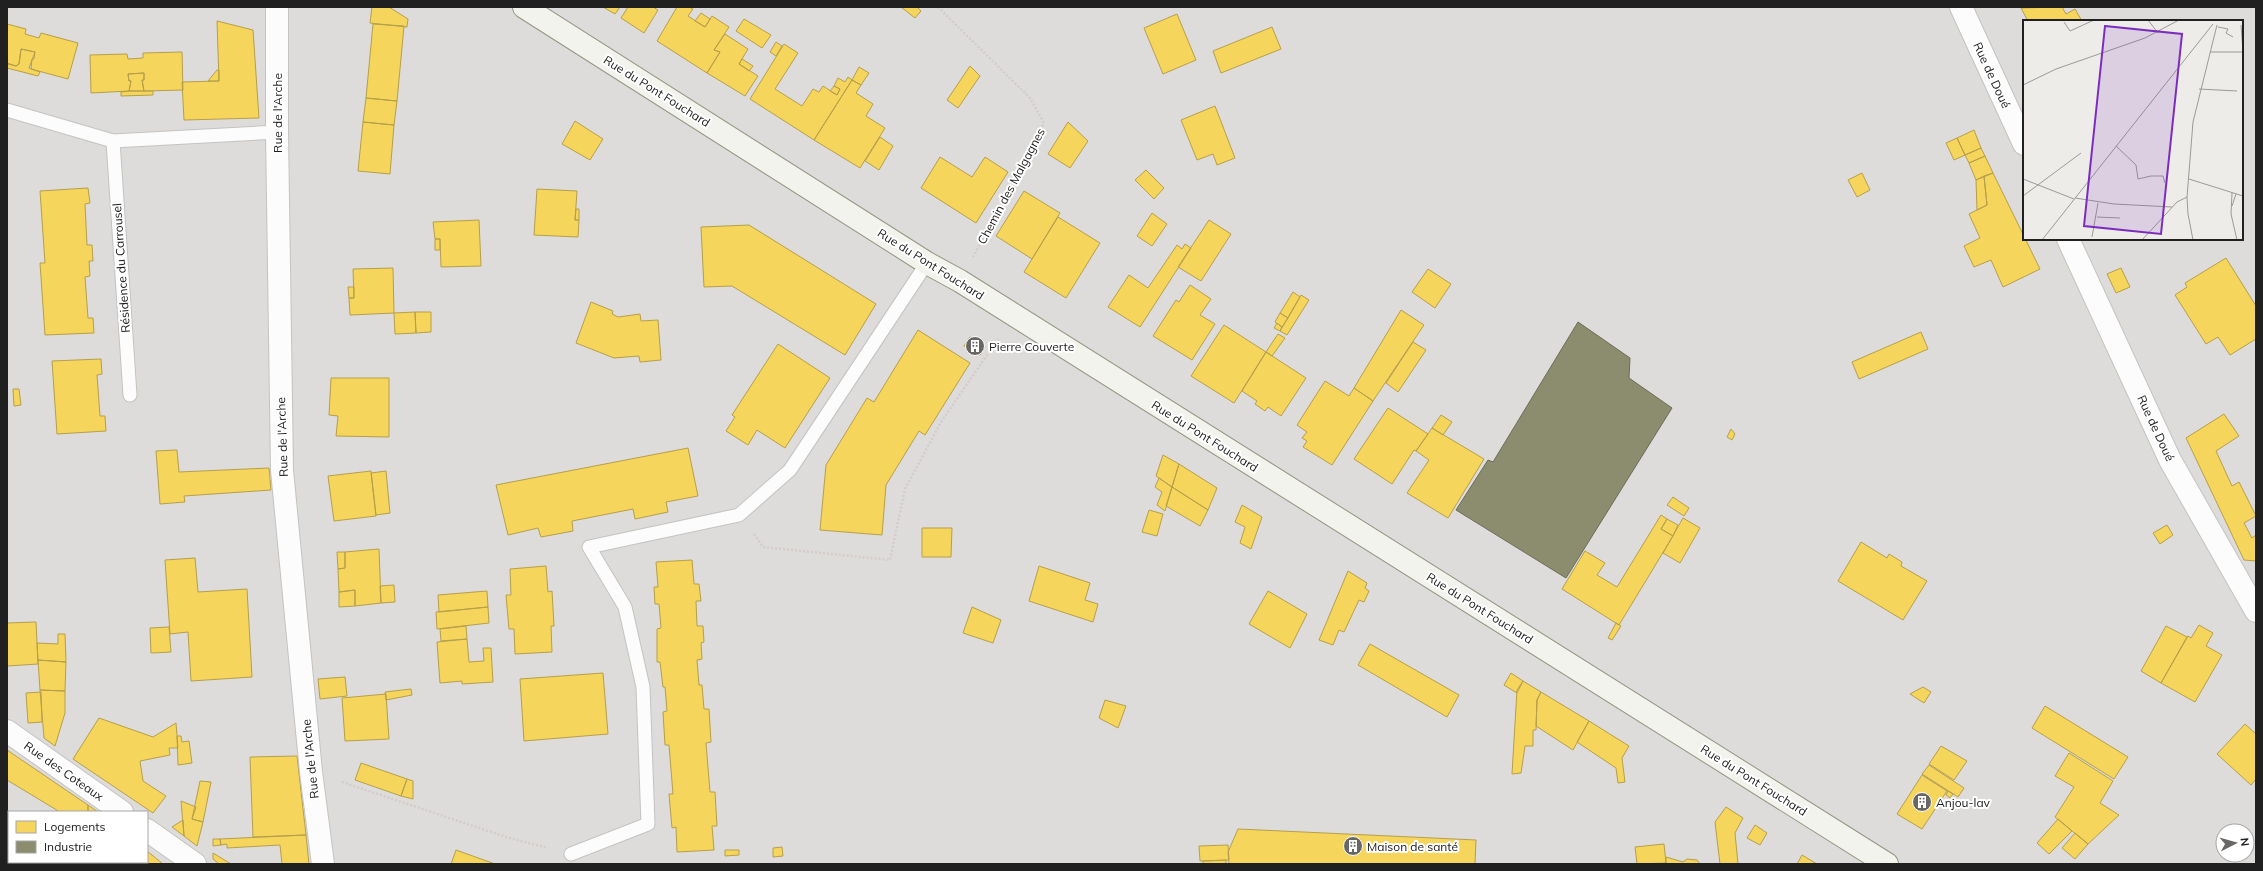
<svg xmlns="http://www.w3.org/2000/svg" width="2263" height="871" font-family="Mulish,sans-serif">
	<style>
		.residential { fill: #dddcda; fill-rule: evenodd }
		.homes { fill: #f6d55c; stroke: #b69f4a }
		.industry { fill: #8c8c6e; stroke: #6c6c57 }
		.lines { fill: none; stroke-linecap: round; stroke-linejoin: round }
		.service-casing { stroke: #c4c3c1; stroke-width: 15 }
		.minor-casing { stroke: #c4c3c1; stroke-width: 24 }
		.tertiary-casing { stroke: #c4c3c1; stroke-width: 24 }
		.secondary-casing { stroke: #949583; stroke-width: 24 }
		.path { stroke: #d5cbc9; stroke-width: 2.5; stroke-dasharray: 2 2; stroke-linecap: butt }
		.service { stroke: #fcfcfc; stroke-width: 13 }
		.minor { stroke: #fcfcfc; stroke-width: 22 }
		.tertiary { stroke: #fcfcfc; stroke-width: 22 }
		.secondary { stroke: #f2f3ec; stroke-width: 22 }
		.labels { text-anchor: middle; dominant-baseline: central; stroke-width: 4; stroke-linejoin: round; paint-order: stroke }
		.street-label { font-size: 12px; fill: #202020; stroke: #fff }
		.poi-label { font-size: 12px; fill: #202020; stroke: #fff; text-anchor: start }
		.inset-road { fill: none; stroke: #9c9a99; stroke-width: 1 }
		.view { fill: #7b2cbf; fill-opacity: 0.15; stroke: #7b2cbf; stroke-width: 2 }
		.inset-edge { fill: none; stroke: #202020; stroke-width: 2 }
	</style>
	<rect width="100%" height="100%" fill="#eeece9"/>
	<path class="residential" d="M7,7H2256V864H7ZM2024,21H2242V239H2024ZM9,812H147V862H9ZM2223,831H2247V855H2223Z"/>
	<path class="homes" d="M372,7H389L408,19L407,27L370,23Z
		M603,7H620L615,14Z
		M628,7H653L658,10L644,33L621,18Z
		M677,7H689L693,9L688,16L705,27L712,16L729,27L714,50L720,52L707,73L657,41Z
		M901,7H917L921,11L915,18Z
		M2062,7L2066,14L2075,9L2082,21H2028L2021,8Z
		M701,13L710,19L705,27L695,21Z
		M1177,14L1196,60L1163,74L1144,28Z
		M744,19L771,35L762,48L736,31Z
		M217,21L253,30L259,118L184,120L182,82L219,81Z
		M7,24L26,29L25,34L39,38L41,33L78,43L68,79L31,69L32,59H34L35,52L21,49L19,64L16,66L7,63Z
		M373,24L404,26L397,101L366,98Z
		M1272,27L1281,49L1221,73L1213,51Z
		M725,34L748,49L739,64L758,76L745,96L707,73L720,52L714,50Z
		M776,42L782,46L776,56L770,52Z
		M784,44L798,53L775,89L802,106L813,89L819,92L823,86L837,95L840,89L834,86L838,78L845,82L848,77L852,80L814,140L750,99Z
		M21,49L35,52L29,68L40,72L38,76L7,68L8,64L16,66L19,64Z
		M182,52L183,90L144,91L142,80H144V73L128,74L129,81H131L129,91L91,93L90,55L127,54L128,59L143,58V53Z
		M742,59L753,66L749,71L739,64Z
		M970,66L980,76L958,108L947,100Z
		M859,67L869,73L861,85L852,80Z
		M217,70H219V81H208Z
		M144,73V80H142L144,91H129L131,81H129L128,74Z
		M852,80L861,85L856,93L873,104L866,116L885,128L860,168L814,140Z
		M834,86L840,89L837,95L830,91Z
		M129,91H153V95L121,96V92Z
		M366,98L397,101L394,125L363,122Z
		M1215,106L1235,158L1217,165L1213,154L1197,160L1181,120Z
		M575,121L603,139L590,160L562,144Z
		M363,122L394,125L390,174L358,171Z
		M1068,122L1088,141L1070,168L1048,154Z
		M1974,130L1981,148L1965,155L1957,138Z
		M880,137L893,146L879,170L865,161Z
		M1957,138L1965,155L1954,160L1946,143Z
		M1981,148L1985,156L1969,163L1965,155Z
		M1985,156L1993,173L1976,180L1969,163Z
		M940,157L972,177L985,157L1008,172L976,223L921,188Z
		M1146,170L1164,188L1154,199L1135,180Z
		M1862,173L1870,190L1857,197L1848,180Z
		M1993,173L2040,269L2003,287L1991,260L1974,267L1964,246L1980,238L1969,214L1987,205L1984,176Z
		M1984,176L1987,205L1977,210L1976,180Z
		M88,188L90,203L85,204L87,245H92L93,261H89L90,276L85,277L88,318H93L94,333L45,335L40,263H45L40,191Z
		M537,189L577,191L575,220H579L578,237L534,235Z
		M1024,191L1060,213L1032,259L996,236Z
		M576,209H579V220H575Z
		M1152,213L1167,224L1152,246L1137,236Z
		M1058,217L1100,243L1066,298L1024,272Z
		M479,220L481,266L441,267L440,239H435L433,222Z
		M1209,220L1231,234L1201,281L1178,267Z
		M749,225L876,304L845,355L732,286L704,287L701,227Z
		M435,239H440V250H435Z
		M1185,244L1191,248L1140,327L1108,307L1129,275L1148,288L1177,245L1182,249Z
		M2226,258L2256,306V339L2230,355L2218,337L2206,344L2175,295L2187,287L2185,283Z
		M393,268L394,313L350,315L349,298H354L353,269Z
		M2121,268L2130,287L2116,293L2107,274Z
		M1428,269L1451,284L1435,308L1412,292Z
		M1190,285L1211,299L1200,315L1215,324L1192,360L1153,336L1176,300L1179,302Z
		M348,287H354V298H349Z
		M1293,292L1300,297L1288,318L1280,313Z
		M1301,295L1309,300L1287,335L1280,331Z
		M591,302L613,311L612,314L618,317L640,314L641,321L658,320L661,360L640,362L639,356L614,358L576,343Z
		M1401,310L1424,325L1373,401L1354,388Z
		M415,312H431V332L416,333Z
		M415,312L416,333L395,334L394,313Z
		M1280,313L1288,318L1282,327L1275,322Z
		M1277,323L1282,327L1280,331L1274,328Z
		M1224,325L1266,352L1234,403L1191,376Z
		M918,330L970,363L925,435L919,431L886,485L882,535L820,530L826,465L867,398L874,402Z
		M1921,332L1928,349L1859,379L1852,362Z
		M1278,334L1285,338L1272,356L1266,352Z
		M970,337L985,346L980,355L964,346Z
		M1413,342L1426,350L1398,392L1386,383Z
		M778,344L830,378L785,448L757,430L748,445L726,431L735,417L732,415Z
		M1266,352L1306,378L1281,416L1268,407L1265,411L1255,404L1257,401L1242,391Z
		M101,359L102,374L97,375L100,416H105L106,431L57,434L52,361Z
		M331,378H389V437L336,436L338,416L329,415Z
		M1325,381L1349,396L1354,388L1373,401L1332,465L1303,447L1307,441L1302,438L1307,432L1297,425Z
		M13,389H19L21,405L14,406Z
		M1388,408L1428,434L1416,451L1414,450L1392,484L1354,459Z
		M2224,414L2239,436L2216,451L2232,486L2239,482L2256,516L2244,523L2252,538L2256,535V561L2244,560L2186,438Z
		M1441,415L1452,422L1443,435L1432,428Z
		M1432,428L1484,459L1448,518L1407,493L1429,460L1416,451Z
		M1731,429L1735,434L1732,440L1727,437Z
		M688,448L698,496L666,502L668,512L635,519L633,509L572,521L573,531L541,537L538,528L508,535L496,485Z
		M177,450L179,472L269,468L271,490L184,496L185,502L160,504L156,451Z
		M1163,455L1179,464L1172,487L1156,476Z
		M1179,464L1217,488L1208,510L1172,487Z
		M371,471L376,516L334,521L328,476Z
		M386,471L390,513L376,515L371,473Z
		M1159,478L1172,487L1165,511L1157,505L1162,492L1155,487Z
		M1172,487L1208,510L1200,526L1166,506Z
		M1673,497L1689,508L1684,516L1667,505Z
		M1242,505L1262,517L1251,549L1240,543L1245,527L1235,522Z
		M1149,510L1163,514L1157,536L1142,532Z
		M1661,515L1667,519L1661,529L1673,536L1619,625L1562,589L1585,551L1605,563L1597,575L1617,587Z
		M1683,518L1700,528L1680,563L1663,553Z
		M1667,519L1678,525L1673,536L1661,529Z
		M2167,525L2173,535L2160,544L2153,533Z
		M922,528H952L951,557H922Z
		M1861,542L1887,558L1889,554L1902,562L1901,566L1927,581L1903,620L1838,581Z
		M379,549L381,603L355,606V590L339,592L338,569L345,568V552Z
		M337,552H345V568L338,569Z
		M195,558L198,592L247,589L252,677L191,681L188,632L170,634L165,560Z
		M692,560L694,584H699L701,601H696L697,626H703L704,642L701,643L702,659L697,660L699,685H702L704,709H709L711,742L706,743L710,792H715L717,826H712L714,850L677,852L676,827L672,828L669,794H673L669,745H665L663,712L667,711L665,687H663L660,662H657V629L661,628L659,604H655L654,587H658L656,562Z
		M546,566L548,592L552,591L554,626H551L552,652L515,654L514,629H509L506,595H511L510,569Z
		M1039,566L1090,583L1085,600L1098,604L1093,622L1029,601Z
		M1348,571L1367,583L1365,588L1369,591L1364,602L1359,600L1344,632L1339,630L1333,645L1319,640Z
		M394,585L395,602L381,603L380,586Z
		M355,590V606L339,607V592Z
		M487,591L488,607L439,612L438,595Z
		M1268,591L1307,614L1290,648L1249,624Z
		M488,607L489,623L437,629L436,612Z
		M972,607L1001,620L993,643L963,633Z
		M36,622L38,664L7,666V623Z
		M1616,623L1621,626L1612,640L1608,638Z
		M2199,625L2213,633L2206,646L2222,655L2195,702L2161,683L2188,636L2191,638Z
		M466,626L467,639L441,641L440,629Z
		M2166,626L2187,637L2161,683L2141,671Z
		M169,627L171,652L151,653L150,628Z
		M58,634H65L66,662L38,660L37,643L58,644Z
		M467,639L469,662L484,661L483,648H491L493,682L462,684V681L440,683L437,642Z
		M1370,644L1459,695L1447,717L1358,665Z
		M38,660L66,662L65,691L40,690Z
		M603,673L608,734L524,741L520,679Z
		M1511,673L1523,681L1517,693L1504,685Z
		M345,677L347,696L320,699L318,679Z
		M1523,681L1541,692L1537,700L1536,730H1533V746H1525L1521,773L1512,774L1517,690Z
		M1923,687L1931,692L1924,703L1910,694Z
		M411,689L412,695L386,700L385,692Z
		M40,690L65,691V713L55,746L44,738Z
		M41,692L42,722L28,723L26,693Z
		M1541,692L1589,721L1573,750L1536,726L1537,700Z
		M386,694L389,739L345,741L342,698Z
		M1105,700L1126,706L1118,728L1099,718Z
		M2045,706L2128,757L2114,779L2032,728Z
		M99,718L153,737L176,723L178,748H169L170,755L140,761L143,781L166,796L153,813L73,759Z
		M1589,721L1629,746L1622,758L1625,782L1618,783L1616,768L1577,742Z
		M2245,724L2256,734V779L2251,785L2217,754Z
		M177,736H181L182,742L189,741L192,763L178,765Z
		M1941,746L1967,761L1954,780L1929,764Z
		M7,750L88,805V812H60L7,780Z
		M2069,753L2113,781L2100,803L2119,815L2088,844L2055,817L2074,787L2055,776Z
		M297,756L306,835L253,837L250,757Z
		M361,763L407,779L401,796L355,780Z
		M1929,765L1964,788L1958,797L1922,774Z
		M1922,775L1947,791L1922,829L1897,814Z
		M407,779L413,781V799L401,796Z
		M200,781L211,782L203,822L192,819Z
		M1948,791L1953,794L1950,798L1946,795Z
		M181,801L196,807L192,819L203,822L197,846L184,836Z
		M88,805L98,812H88Z
		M1726,807L1743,818L1735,833L1738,864H1720L1715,822Z
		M2058,819L2072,831L2049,854L2037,843Z
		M183,820L184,836L172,827Z
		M1755,825L1767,833L1760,845L1747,838Z
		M1238,829L1476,840L1475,864H1229L1228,852Z
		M2075,833L2088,844L2075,859L2062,848Z
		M306,835L309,864H282L280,845L227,848V844L221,845L220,839Z
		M213,839H220L221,845L213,846Z
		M1664,844L1666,863L1637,864L1635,847Z
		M1228,845L1229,860L1200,861L1199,846Z
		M782,847L783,856L773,857V848Z
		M456,850L495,864H451Z
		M725,850H739V855L725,856Z
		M147,851L163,864H144V862H147Z
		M213,853L231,864H219L213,859Z
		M1802,855L1817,864H1797Z
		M1666,857L1683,862L1687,859L1697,860L1700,864H1662L1666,863Z
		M1226,860V864H1203V861Z
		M118,862H141V864H118Z"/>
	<path class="industry" d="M1578,322L1630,358L1629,378L1672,408L1566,578L1456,510L1488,460L1493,462Z"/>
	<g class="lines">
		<defs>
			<path id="service" d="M7,110L113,141L277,132
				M113,141L130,395
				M571,854L648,824L643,687L625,607L589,547L739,515L790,470L927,263"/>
			<path id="minor" d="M277,7V132L282,470L311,772L323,864
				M7,731L122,812
				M147,830L195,864"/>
			<path id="tertiary" d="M1961,7L2024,144
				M2068,239L2170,460L2256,611"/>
			<path id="secondary" d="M524,7L927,263L960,281L1887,864"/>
		</defs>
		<use href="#service" class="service-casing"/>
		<use href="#minor" class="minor-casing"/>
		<use href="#tertiary" class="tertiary-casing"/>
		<use href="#secondary" class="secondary-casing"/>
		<path class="path" d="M938,7L1030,98L1044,123L973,257
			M754,534L763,547L890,560L905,489L941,422L998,339
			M342,782L506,837L548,848"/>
		<use href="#service" class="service"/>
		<use href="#minor" class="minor"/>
		<use href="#tertiary" class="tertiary"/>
		<use href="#secondary" class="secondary"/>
	</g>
	<defs>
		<symbol id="building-disc" viewBox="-11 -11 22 22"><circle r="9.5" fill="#686766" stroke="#fff"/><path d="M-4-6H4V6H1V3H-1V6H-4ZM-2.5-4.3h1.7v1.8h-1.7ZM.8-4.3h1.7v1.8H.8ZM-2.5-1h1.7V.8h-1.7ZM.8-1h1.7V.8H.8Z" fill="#fff"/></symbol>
	</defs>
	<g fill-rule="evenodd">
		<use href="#building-disc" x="964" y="335" width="22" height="22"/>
		<use href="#building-disc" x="1911" y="791" width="22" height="22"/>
		<use href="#building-disc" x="1342" y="835" width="22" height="22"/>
	</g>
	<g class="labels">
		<g class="street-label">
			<text transform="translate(1992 75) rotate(65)">Rue de Doué</text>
			<text transform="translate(657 91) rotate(32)">Rue du Pont Fouchard</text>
			<text transform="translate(277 113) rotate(-90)">Rue de l'Arche</text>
			<text transform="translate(1011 186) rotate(-62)">Chemin des Malgagnes</text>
			<text transform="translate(931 264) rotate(32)">Rue du Pont Fouchard</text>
			<text transform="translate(121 268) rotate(-94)">Résidence du Carrousel</text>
			<text transform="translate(2156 428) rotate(65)">Rue de Doué</text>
			<text transform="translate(1205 436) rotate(32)">Rue du Pont Fouchard</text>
			<text transform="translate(282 437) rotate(-92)">Rue de l'Arche</text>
			<text transform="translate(1480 608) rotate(32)">Rue du Pont Fouchard</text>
			<text transform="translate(310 759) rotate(-96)">Rue de l'Arche</text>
			<text transform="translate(64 771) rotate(35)">Rue des Coteaux</text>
			<text transform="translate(1754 780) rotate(32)">Rue du Pont Fouchard</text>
		</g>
		<g class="poi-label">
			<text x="989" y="346">Pierre Couverte</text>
			<text x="1936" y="802">Anjou-lav</text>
			<text x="1367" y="846">Maison de santé</text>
		</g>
	</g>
	<g transform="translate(2023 20)">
		<rect width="220" height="220" fill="#eeece9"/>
		<path class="inset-road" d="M125,0L135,13M41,2L47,11L71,0M218,5L220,32M195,7L205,9L203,13L210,17M187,32H220M0,65L33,49L122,18L156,0M176,69L214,71M93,126L113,145L115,159L128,156H140L142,163M0,159L51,179M166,159L220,176M209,173L208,194L214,220M0,176L58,133M52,178L91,184L149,187M209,186L213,174M74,197L97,198M69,217L75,183M19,220L190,4M119,220L154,182L164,177M170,220L165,194L164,177L170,102L194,5"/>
		<path class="view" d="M82,6L159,14L138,214L61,206Z"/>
		<rect width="220" height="220" class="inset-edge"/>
	</g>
	<rect width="2263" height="871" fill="none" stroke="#202020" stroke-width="16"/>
	<rect x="8" y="811" width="140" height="52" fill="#ffffff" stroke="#a6a6a6"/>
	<rect x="16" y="821" width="20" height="12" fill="#f6d55c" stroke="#a6a6a6"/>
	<text x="44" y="831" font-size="12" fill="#202020">Logements</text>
	<rect x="16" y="841" width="20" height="12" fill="#8c8c6e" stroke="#a6a6a6"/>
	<text x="44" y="851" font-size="12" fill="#202020">Industrie</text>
	<g transform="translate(2235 843) rotate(84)"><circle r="19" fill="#ffffff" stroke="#a6a6a6"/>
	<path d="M0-3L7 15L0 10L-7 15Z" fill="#686766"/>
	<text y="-6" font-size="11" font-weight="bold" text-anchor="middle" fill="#202020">N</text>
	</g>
</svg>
